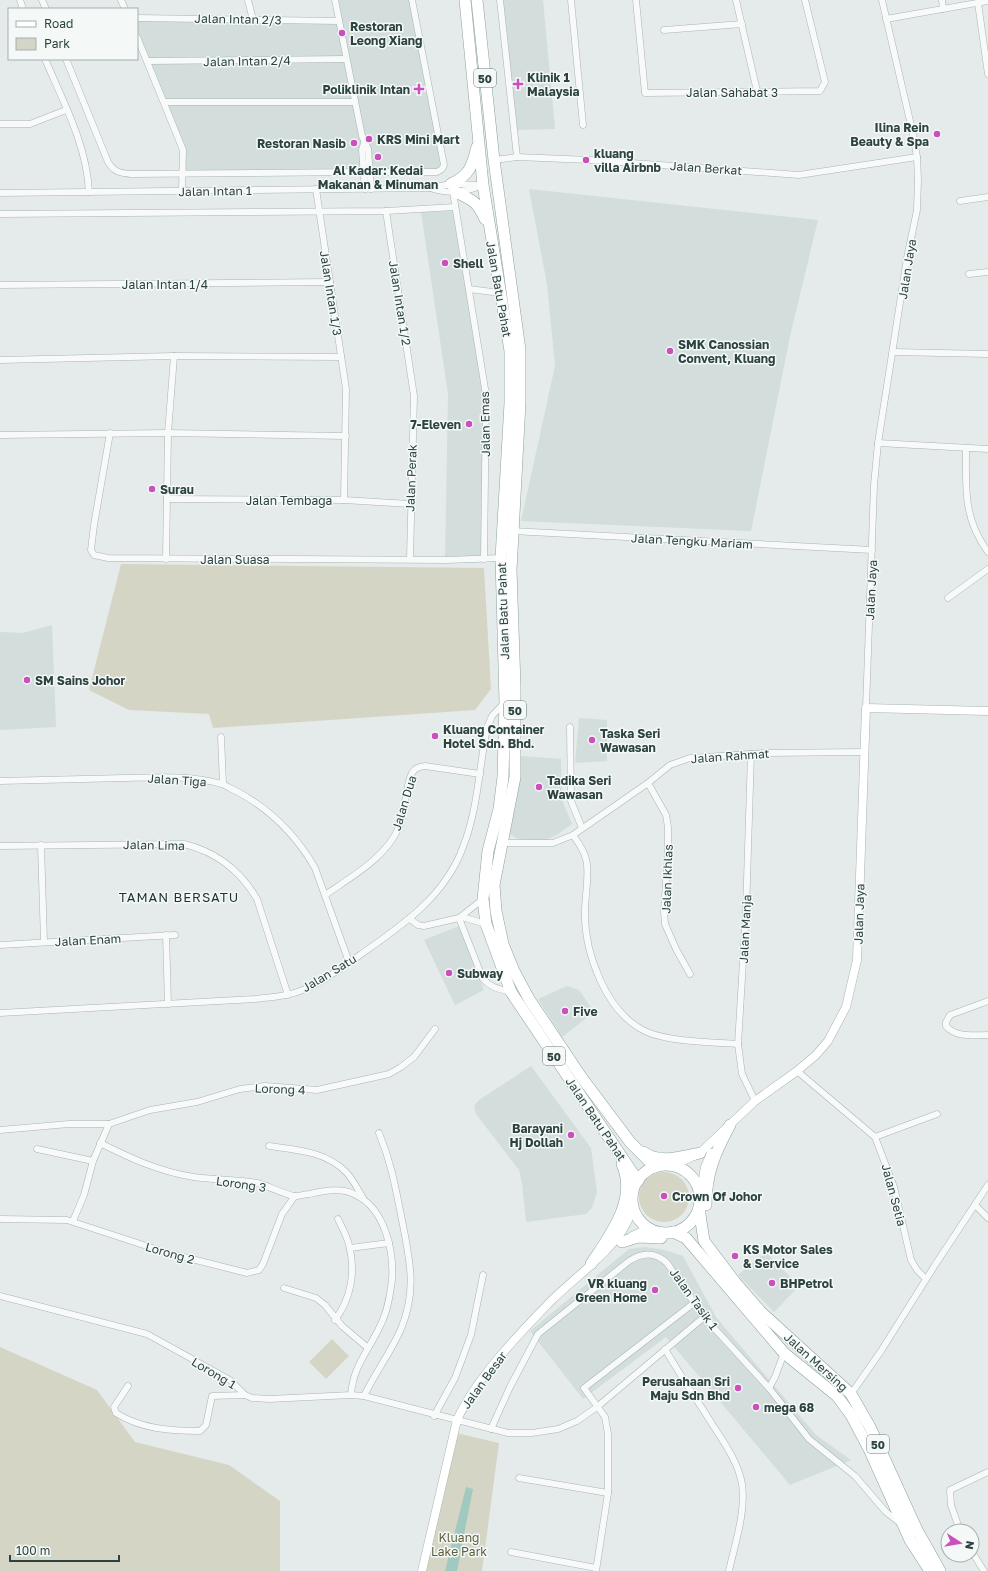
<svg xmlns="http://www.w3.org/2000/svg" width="988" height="1571" viewBox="0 0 988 1571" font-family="'Golos Text',sans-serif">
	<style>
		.built { fill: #d2dddc }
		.green { fill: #d5d5c6 }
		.water { fill: #a1c9c0 }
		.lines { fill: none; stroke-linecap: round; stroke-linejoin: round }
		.street-casing { stroke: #a9b5b4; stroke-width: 7 }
		.secondary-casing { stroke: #a9b5b4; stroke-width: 9 }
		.highway-casing { stroke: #8ca29f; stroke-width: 12 }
		.street { stroke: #f7faf9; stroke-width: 6 }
		.secondary { stroke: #fff; stroke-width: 8 }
		.highway { stroke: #fff; stroke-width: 11 }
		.poi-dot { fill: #ca50bc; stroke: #f4f9f8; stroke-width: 1.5 }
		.labels { text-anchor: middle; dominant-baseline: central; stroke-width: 3; stroke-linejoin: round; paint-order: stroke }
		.shield { fill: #f4f9f8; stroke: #687a78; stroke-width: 1 }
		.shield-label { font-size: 11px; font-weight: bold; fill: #2c4341 }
		.street-label { font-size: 12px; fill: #2c4341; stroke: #f4f9f8 }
		.poi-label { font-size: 12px; font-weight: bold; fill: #2c4341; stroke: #f4f9f8; text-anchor: start }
		.park-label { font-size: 12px; fill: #5c5f3a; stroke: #f4f9f8 }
		.neighbourhood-label { font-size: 13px; letter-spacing: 1px; fill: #1e3433; stroke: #f4f9f8 }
	</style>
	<rect width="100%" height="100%" fill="#e4ebea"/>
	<!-- built -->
	<g class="built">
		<path d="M332 0H414L447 167 441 174 181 176 180 151 137 44V15L335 18Z"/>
		<path d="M503 0H543L555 129 516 130Z"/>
		<path d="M529 189 818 220 790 336 751 531 521 521 555 366 547 284Z"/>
		<path d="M453 211 483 394 482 562 445 563 448 394 421 212Z"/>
		<path d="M52 625 56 727 0 730V632L23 633Z"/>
		<path d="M579 718 607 720V761L575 763Z"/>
		<path d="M520 756 561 759 562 800 572 824 558 834 542 842 518 839 510 834 511 824 516 805Z"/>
		<path d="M459 926 484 990 455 1005 424 940Z"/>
		<path d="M567 986 579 990 594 1012 562 1037 538 999Z"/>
		<path d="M531 1066 591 1148 597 1192 592 1208 586 1214 526 1222 522 1183 519 1170 476 1114 474 1106 479 1100Z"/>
		<path d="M645 1247 665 1250 683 1256 716 1317 816 1435 851 1460 790 1485 666 1337 583 1399 530 1331 629 1249Z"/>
		<path d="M766 1252 799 1286 774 1312 738 1275Z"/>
	</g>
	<!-- green -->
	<g class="green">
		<path d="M121 564 484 568 491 689 475 710 213 728 209 714 129 710 89 690Z"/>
		<circle cx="664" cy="1197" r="25"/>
		<path d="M332 1339 349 1356 326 1379 309 1362Z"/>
		<path d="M0 1347 97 1390 135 1442 229 1465 280 1501V1571H0Z"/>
		<path d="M456 1433 499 1443 482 1571H426Z"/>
	</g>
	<!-- water -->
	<path class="water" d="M466 1487 473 1489 457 1571H445Z"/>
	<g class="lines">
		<!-- street casing -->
		<g class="street-casing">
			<g id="street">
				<path d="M20 0 23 9"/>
				<path d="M42 0 46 9"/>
				<path d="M121 0 125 9"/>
				<path d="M248 0 253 20"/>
				<path d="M335 0 362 136 368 149 371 189"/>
				<path d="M500 0 517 157"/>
				<path d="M571 0 583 125"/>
				<path d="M636 0 645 93 820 91 825 82 805 0"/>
				<path d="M736 0 757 91"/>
				<path d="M942 0 943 9"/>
				<path d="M978 3 988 74"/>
				<path d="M137 18 339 21"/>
				<path d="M886 19 988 1"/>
				<path d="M664 30 742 24"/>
				<path d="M137 37 183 150 182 191"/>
				<path d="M45 59C63 101 87 146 89 192"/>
				<path d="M66 59 108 162C114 172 120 173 131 174L364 172"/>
				<path d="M148 61 346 59"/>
				<path d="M164 102H355"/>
				<path d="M0 124H30L66 110"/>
				<path d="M364 143 362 150 365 189"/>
				<path d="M494 160 517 157 590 160 799 175 917 157"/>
				<path d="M370 172H437L442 169 444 165 412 0"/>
				<path d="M430 188C448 194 465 193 482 185"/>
				<path d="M316 189 346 389 344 500"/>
				<path d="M453 192 486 395 484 559"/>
				<path d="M0 193 430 188 451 184 483 185"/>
				<path d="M960 201 988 197"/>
				<path d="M386 211 414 396 410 559"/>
				<path d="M0 214 386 211 455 207"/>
				<path d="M969 274 988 272"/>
				<path d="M0 285 330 282"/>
				<path d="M469 289 500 293"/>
				<path d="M894 352 988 354"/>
				<path d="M0 360 174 356 341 357"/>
				<path d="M110 433 94 525 91 550 94 555 108 558 446 560 501 558"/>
				<path d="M0 435 168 433 346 436"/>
				<path d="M878 443 988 449"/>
				<path d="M966 448C966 489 963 518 988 552"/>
				<path d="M167 499 344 500 410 504"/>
				<path d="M512 531 872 550"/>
				<path d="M166 559 168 433 174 356"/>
				<path d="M948 598 988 569"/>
				<path d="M866 708 874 485 878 443 907 258 917 210 918 179 917 157 913 134 882 0"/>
				<path d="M570 727 571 801 582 828"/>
				<path d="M221 737 223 784"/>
				<path d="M751 754 746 912 738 1044 742 1074 755 1101"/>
				<path d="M0 781C42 780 83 779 125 778 157 777 191 775 222 784 227 786 233 790 238 792 271 810 296 835 315 868L349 962"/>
				<path d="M648 783 666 815 668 827V855L664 911 665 924 676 949 690 974"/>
				<path d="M573 835C578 842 584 850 586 859 590 875 585 894 585 911 584 952 606 1014 647 1032 671 1042 711 1042 738 1044"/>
				<path d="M502 843H553L573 835 648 783 670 765 690 758 766 753 863 752"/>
				<path d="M41 845 44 942"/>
				<path d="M0 846 184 844C217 852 240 870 257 899L288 995"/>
				<path d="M325 895C351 877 386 858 399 827 406 812 405 786 412 773 415 768 419 767 425 766L480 774"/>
				<path d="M462 917 486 924"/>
				<path d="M459 918 483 979C491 988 500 989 511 992"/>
				<path d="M410 919 418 925 424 926 459 918 483 899"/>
				<path d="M166 935 168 1004"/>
				<path d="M0 945 175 935"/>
				<path d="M988 1001 950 1015 946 1022V1026C956 1038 974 1035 988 1035"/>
				<path d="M0 1013 255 999C270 997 286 997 300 991 322 983 341 968 360 955 401 926 445 897 463 847 478 809 479 768 487 728L492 716 505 702"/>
				<path d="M797 1071 875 1137 894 1187 911 1260 917 1270 926 1279"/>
				<path d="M0 1130 69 1124H109L150 1110 197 1102 240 1089 265 1086 317 1090 389 1074 401 1067 414 1057 435 1029"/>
				<path d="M875 1137 937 1114"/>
				<path d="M100 1143C130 1158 160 1172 194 1177 214 1180 236 1179 257 1183 269 1186 281 1193 294 1196 298 1197 304 1194 309 1194 324 1191 342 1187 356 1195 385 1209 394 1251 392 1280 390 1294 388 1310 381 1324 370 1349 353 1365 351 1395"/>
				<path d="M269 1146C297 1150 325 1151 346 1172 353 1179 358 1190 363 1198"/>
				<path d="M37 1149 93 1161"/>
				<path d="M975 1205 988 1218"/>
				<path d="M0 1219 67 1220 168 1253 247 1273 259 1270 263 1264 282 1214 295 1196"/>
				<path d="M73 1221 84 1195 93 1161 109 1124"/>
				<path d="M350 1248 389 1243"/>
				<path d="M284 1288 316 1298 325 1305 342 1326 368 1348"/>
				<path d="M0 1296 147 1334 230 1380 245 1395 252 1398 269 1399 351 1395 364 1396 508 1433H532L558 1429 577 1421 597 1407 704 1317"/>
				<path d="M335 1320C351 1299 356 1271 349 1245 347 1236 342 1228 338 1219"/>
				<path d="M665 1349C679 1373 694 1396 709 1419 721 1439 738 1460 742 1484 746 1512 735 1543 729 1571"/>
				<path d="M128 1386 114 1407 116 1413C141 1429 171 1431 200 1431L206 1425 212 1396 245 1395"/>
				<path d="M769 1388 775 1377 784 1353"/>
				<path d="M851 1394 881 1351 935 1265 988 1185"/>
				<path d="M364 1396C375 1373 391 1352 401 1329 418 1288 409 1257 401 1215 395 1185 391 1162 379 1133"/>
				<path d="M434 1416 455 1378 471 1335 483 1275"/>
				<path d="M491 1429 510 1387 538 1334 629 1261C643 1252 655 1252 667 1263L704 1317 769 1388 809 1439 855 1476 886 1512 900 1523"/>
				<path d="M519 1478 608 1493"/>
				<path d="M960 1531 951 1505 950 1490 988 1472"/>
				<path d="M511 1552 596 1568"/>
				<path d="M972 1552 984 1571"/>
				<path d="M596 1571 608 1493V1434L605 1417 584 1388 694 1303"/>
			</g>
		</g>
		<!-- secondary casing -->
		<g class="secondary-casing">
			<g id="secondary">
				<path d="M672 1166 700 1153 755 1101 797 1071 816 1055 828 1041 846 1007 857 960 866 708 988 711"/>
				<path d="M700 1197 705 1167 711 1153"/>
				<path d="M632 1236 649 1228"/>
				<path d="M422 1571 457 1420C476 1378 519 1334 551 1301 573 1279 616 1248 627 1222 630 1217 631 1210 633 1205"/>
			</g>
		</g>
		<!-- highway casing -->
		<g class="highway-casing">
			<g id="highway">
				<path d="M465 0 483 185 510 351V403L501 558 505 702 503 777 499 809 488 851 483 899 486 924 511 992 638 1181"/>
				<path d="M477 0 494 160 520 350V403L511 570 515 686V777L494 885 496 911 503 944 514 971 529 999 582 1078 630 1142 655 1167"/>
				<path d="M451 184C470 175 472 166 477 147"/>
				<path d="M456 192C472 200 477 201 485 219"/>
				<path d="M643 1152C659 1164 682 1157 700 1153"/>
				<circle cx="666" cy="1199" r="34"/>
				<path d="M706 1205C706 1173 715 1153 730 1125"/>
				<path d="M699 1208 704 1241 735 1282 761 1312 851 1394 870 1427 917 1530 940 1571"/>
				<path d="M673 1232 686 1238 784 1353 837 1396 851 1415 869 1449 910 1540 930 1571"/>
				<path d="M622 1242 638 1237 661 1238"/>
				<path d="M591 1264C610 1235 638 1200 622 1164"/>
			</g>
		</g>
		<!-- street -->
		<use href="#street" class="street"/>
		<!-- secondary -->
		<use href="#secondary" class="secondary"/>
		<!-- highway -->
		<use href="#highway" class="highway"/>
	</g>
	<!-- markers -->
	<g class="poi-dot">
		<circle cx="342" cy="33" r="4"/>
		<path d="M516 78h4v4h4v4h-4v4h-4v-4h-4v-4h4z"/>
		<path d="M417 83h4v4h4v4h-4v4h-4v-4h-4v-4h4z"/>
		<circle cx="937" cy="134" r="4"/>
		<circle cx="369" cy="139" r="4"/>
		<circle cx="354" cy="143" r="4"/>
		<circle cx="378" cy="157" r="4"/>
		<circle cx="586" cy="160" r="4"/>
		<circle cx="445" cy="263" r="4"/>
		<circle cx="670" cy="351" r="4"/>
		<circle cx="469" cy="424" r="4"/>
		<circle cx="152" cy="489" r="4"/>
		<circle cx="27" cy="680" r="4"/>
		<circle cx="435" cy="736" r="4"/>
		<circle cx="592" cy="740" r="4"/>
		<circle cx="539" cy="787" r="4"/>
		<circle cx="449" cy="973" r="4"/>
		<circle cx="565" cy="1011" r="4"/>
		<circle cx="571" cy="1135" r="4"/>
		<circle cx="664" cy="1196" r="4"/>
		<circle cx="735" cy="1256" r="4"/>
		<circle cx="772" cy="1283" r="4"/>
		<circle cx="655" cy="1290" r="4"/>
		<circle cx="738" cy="1388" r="4"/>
		<circle cx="756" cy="1407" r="4"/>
	</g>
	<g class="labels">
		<!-- shield labels -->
		<g class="shield">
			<rect x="474" y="69" width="22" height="18" rx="3"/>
			<rect x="504" y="701" width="22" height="18" rx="3"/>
			<rect x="543" y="1047" width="22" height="18" rx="3"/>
			<rect x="867" y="1435" width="22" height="18" rx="3"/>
		</g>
		<g class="shield-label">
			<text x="485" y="78">50</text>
			<text x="515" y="710">50</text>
			<text x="554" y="1056">50</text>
			<text x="878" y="1444">50</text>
		</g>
		<!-- street labels -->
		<g class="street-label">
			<text transform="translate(238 19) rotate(1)">Jalan Intan 2/3</text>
			<text transform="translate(247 61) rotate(-1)">Jalan Intan 2/4</text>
			<text x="732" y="92">Jalan Sahabat 3</text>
			<text transform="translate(706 168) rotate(4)">Jalan Berkat</text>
			<text transform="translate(215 191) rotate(-1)">Jalan Intan 1</text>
			<text transform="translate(907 269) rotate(-81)">Jalan Jaya</text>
			<text x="165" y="284">Jalan Intan 1/4</text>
			<text transform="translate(499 289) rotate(80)">Jalan Batu Pahat</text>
			<text transform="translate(331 293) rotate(81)">Jalan Intan 1/3</text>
			<text transform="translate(400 303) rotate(81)">Jalan Intan 1/2</text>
			<text transform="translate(485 424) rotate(-91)">Jalan Emas</text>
			<text transform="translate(411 478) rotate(-88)">Jalan Perak</text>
			<text x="289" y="500">Jalan Tembaga</text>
			<text transform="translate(692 541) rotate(3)">Jalan Tengku Mariam</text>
			<text x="235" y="559">Jalan Suasa</text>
			<text transform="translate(871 590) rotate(-87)">Jalan Jaya</text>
			<text transform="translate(503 611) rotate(-92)">Jalan Batu Pahat</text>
			<text transform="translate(730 756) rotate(-4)">Jalan Rahmat</text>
			<text transform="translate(177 780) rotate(4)">Jalan Tiga</text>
			<text transform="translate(404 803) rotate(-73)">Jalan Dua</text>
			<text transform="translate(154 845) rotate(1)">Jalan Lima</text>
			<text transform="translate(667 879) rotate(-88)">Jalan Ikhlas</text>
			<text transform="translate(859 914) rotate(-88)">Jalan Jaya</text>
			<text transform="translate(745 929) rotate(-87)">Jalan Manja</text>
			<text transform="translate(88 940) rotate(-3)">Jalan Enam</text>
			<text transform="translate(329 973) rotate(-31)">Jalan Satu</text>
			<text transform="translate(280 1089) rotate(2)">Lorong 4</text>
			<text transform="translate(596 1119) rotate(56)">Jalan Batu Pahat</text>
			<text transform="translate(241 1184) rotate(8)">Lorong 3</text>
			<text transform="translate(894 1195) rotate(75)">Jalan Setia</text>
			<text transform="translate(170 1253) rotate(16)">Lorong 2</text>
			<text transform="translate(694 1299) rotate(54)">Jalan Tasik 1</text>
			<text transform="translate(816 1362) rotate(42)">Jalan Mersing</text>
			<text transform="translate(214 1373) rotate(31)">Lorong 1</text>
			<text transform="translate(484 1380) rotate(-54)">Jalan Besar</text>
		</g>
		<!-- poi labels -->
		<g class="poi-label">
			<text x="350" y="26">Restoran<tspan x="350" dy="14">Leong Xiang</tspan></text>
			<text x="527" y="77">Klinik 1<tspan x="527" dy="14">Malaysia</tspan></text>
			<text x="410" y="89" text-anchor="end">Poliklinik Intan</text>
			<text x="929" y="127" text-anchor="end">Ilina Rein<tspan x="929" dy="14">Beauty &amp; Spa</tspan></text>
			<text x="377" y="139">KRS Mini Mart</text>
			<text x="346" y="143" text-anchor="end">Restoran Nasib</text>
			<text x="594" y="153">kluang<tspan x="594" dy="14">villa Airbnb</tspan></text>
			<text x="378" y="170" text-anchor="middle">Al Kadar: Kedai<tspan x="378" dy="14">Makanan &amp; Minuman</tspan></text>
			<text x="453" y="263">Shell</text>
			<text x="678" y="344">SMK Canossian<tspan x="678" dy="14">Convent, Kluang</tspan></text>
			<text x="461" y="424" text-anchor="end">7-Eleven</text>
			<text x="160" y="489">Surau</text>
			<text x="35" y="680">SM Sains Johor</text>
			<text x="443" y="729">Kluang Container<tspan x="443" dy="14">Hotel Sdn. Bhd.</tspan></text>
			<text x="600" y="733">Taska Seri<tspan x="600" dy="14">Wawasan</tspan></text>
			<text x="547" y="780">Tadika Seri<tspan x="547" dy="14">Wawasan</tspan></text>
			<text x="457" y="973">Subway</text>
			<text x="573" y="1011">Five</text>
			<text x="563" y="1128" text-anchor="end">Barayani<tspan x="563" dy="14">Hj Dollah</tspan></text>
			<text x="672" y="1196">Crown Of Johor</text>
			<text x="743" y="1249">KS Motor Sales<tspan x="743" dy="14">&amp; Service</tspan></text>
			<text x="647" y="1283" text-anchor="end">VR kluang<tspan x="647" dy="14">Green Home</tspan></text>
			<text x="780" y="1283">BHPetrol</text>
			<text x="730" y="1381" text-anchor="end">Perusahaan Sri<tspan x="730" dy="14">Maju Sdn Bhd</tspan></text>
			<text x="764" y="1407">mega 68</text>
		</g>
		<!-- park labels -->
		<g class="park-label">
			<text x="459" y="1537">Kluang<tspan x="459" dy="14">Lake Park</tspan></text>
		</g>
		<!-- neighbourhood labels -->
		<g class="neighbourhood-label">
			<text x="179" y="897">TAMAN BERSATU</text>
		</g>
	</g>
	<!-- legend -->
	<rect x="8" y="8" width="130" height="52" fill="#f4f9f8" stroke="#a4b0af"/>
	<rect x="16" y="21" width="20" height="6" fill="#ffffff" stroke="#a4b0af"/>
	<text x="44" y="28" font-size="12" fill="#2c4341">Road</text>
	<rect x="16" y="38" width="20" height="12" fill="#d5d5c6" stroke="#a4b0af"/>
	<text x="44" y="48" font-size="12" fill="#2c4341">Park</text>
	<!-- north arrow -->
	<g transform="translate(960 1543) rotate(102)"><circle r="19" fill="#f4f9f8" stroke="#a4b0af"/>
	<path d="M0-3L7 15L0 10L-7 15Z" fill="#ca50bc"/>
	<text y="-6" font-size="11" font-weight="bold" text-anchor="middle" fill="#2c4341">N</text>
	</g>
	<!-- scale -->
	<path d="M10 1555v6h109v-6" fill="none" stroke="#2c4341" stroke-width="2"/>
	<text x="16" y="1555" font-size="12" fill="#2c4341" stroke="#f4f9f8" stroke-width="3" paint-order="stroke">100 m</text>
</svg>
